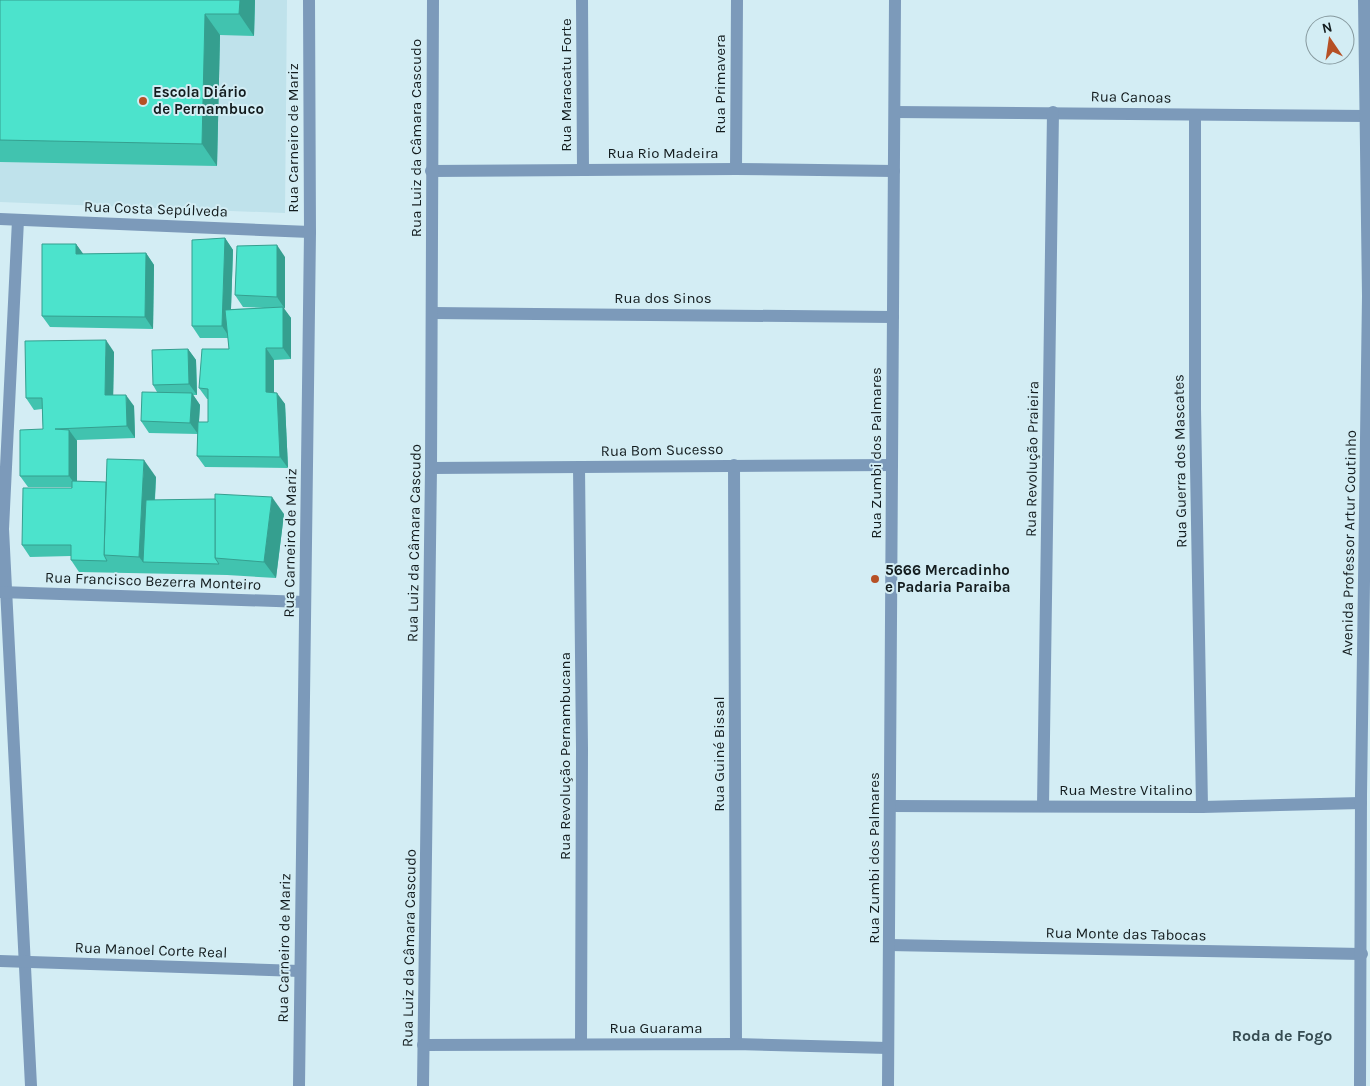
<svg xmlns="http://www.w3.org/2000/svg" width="1370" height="1086" viewBox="0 0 1370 1086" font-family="Karla,sans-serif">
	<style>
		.built { fill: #bfe2eb }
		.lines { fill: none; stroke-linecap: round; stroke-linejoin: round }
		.street { stroke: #7c9aba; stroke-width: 12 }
		.wall { fill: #41c3af }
		.shaded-wall { fill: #359f8f }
		.building { fill: #4ce3cc; stroke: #359f8f }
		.poi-dot { fill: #b65025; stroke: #d3edf4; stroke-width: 2 }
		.labels { text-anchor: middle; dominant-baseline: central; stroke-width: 4; stroke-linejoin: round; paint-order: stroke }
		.street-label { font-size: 15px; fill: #131c1e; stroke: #d3edf4 }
		.poi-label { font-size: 15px; font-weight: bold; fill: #131c1e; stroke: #d3edf4; text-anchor: start }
		.neighbourhood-label { font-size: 16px; font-weight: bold; fill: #364c52; stroke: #d3edf4 }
	</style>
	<rect width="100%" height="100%" fill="#d3edf4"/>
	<!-- built -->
	<path class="built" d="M0 0H287L285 213 0 202Z"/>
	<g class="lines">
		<!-- street -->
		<g class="street">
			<path d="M582 0 583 170"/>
			<path d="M895 112 1367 116"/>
			<path d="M1195 115V409L1202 807"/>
			<path d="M736 169 737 0"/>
			<path d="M431 171 736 169 894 171"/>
			<path d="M0 219 310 232"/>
			<path d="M18 220 3 529 31 1086"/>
			<path d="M432 313 893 317"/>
			<path d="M734 465 736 1044"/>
			<path d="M579 467 582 749 581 1044"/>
			<path d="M431 468 892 465"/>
			<path d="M0 592 305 602"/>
			<path d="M890 806 1202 807 1361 803"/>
			<path d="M1043 806 1053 112"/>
			<path d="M889 945 1362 954"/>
			<path d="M0 961 300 971"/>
			<path d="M423 1045 736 1044 888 1048"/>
			<path d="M299 1086 310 232 309 0"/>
			<path d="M423 1086 431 468 433 0"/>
			<path d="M888 1086 895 0"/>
			<path d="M1360 1086 1361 795 1368 296 1364 0"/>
		</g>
	</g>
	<!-- wall -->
	<g class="wall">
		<path d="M0 0H255L254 36 220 35 217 166 0 162Z"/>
		<path d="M225 238 233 250 231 309 265 308 243 307 235 295 285 257 284 309 291 318V359L274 360V392L285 404 288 468 205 467 197 456 198 434 149 433 141 421 157 392 153 385 188 349 196 360 197 395H193L200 405 199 422H208V399H207L199 388 229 349 228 338H200L192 326Z"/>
		<path d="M76 244 83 254 146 253 154 265 153 329 50 327 42 316Z"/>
		<path d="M114 352 113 395 134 406 135 438 77 440V481L106 482 156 477 155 500 284 514 276 578 227 575 79 572 71 560V556L30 557 22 545 72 487H28L20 476 43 429 42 409 34 410 26 398Z"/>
	</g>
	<!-- shaded-wall -->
	<g class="shaded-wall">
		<path d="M240 0H255L254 36 239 14Z"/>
		<path d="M205 14 220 35 217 166 202 144Z"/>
		<path d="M225 238 233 250 230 338 222 326Z"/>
		<path d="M76 244 84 255 76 254Z"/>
		<path d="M277 245 285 257V309L277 297Z"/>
		<path d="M146 253 154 265 153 329 145 317Z"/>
		<path d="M283 307 291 318V359L283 348Z"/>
		<path d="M106 340 114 352 113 407 105 395Z"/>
		<path d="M266 348 274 360V403L266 392Z"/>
		<path d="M188 349 196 360 197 395 189 384Z"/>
		<path d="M192 393 200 405 198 434 190 423Z"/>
		<path d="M277 393 285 404 288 468 280 457Z"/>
		<path d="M126 395 134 406 135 438 127 426Z"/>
		<path d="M69 430 77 441V487L69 476Z"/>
		<path d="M144 460 156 477 151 562H143L139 557Z"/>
		<path d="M272 497 284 514 276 578 264 562Z"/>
	</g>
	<!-- building -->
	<g class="building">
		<path d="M0 0H240L239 14H205L202 144 0 140Z"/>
		<path d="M225 238 222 326H192V240Z"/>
		<path d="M42 244H76V254L146 253 145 317 42 316Z"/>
		<path d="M277 245V297L235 295 237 246Z"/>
		<path d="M283 307V348H266V392L277 393 280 457 197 456 198 422H208V389L199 388 202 349H229L225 310Z"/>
		<path d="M106 340 105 395H126L127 426 55 429 69 430V476H20V430L43 429 42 398H26L25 341Z"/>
		<path d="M188 349 189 384 153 385 152 350Z"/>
		<path d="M142 392 192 393 190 423 141 421Z"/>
		<path d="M107 459 144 460 139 557 104 555Z"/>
		<path d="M72 481 106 482 104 555 107 561 71 560V545H22L23 488H72Z"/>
		<path d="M215 494 272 497 264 562 215 558Z"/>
		<path d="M215 499V558L219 564 143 562 146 500Z"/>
	</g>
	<!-- markers -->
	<g class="poi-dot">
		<circle cx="143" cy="101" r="5"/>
		<circle cx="875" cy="579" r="5"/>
	</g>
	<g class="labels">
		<!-- street labels -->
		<g class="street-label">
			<text transform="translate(720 84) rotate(-90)">Rua Primavera</text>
			<text transform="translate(566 85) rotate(-90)">Rua Maracatu Forte</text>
			<text transform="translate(1131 97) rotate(1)">Rua Canoas</text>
			<text transform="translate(293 138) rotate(-90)">Rua Carneiro de Mariz</text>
			<text transform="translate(416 138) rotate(-90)">Rua Luiz da Câmara Cascudo</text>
			<text x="663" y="153">Rua Rio Madeira</text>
			<text transform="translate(156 209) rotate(2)">Rua Costa Sepúlveda</text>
			<text x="663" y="298">Rua dos Sinos</text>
			<text transform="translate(662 450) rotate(-1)">Rua Bom Sucesso</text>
			<text transform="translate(876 453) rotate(-90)">Rua Zumbi dos Palmares</text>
			<text transform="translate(1032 459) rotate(-89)">Rua Revolução Praieira</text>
			<text transform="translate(1180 461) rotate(-91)">Rua Guerra dos Mascates</text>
			<text transform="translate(290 543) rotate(-89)">Rua Carneiro de Mariz</text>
			<text transform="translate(414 543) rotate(-89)">Rua Luiz da Câmara Cascudo</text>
			<text transform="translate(1349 543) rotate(-89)">Avenida Professor Artur Coutinho</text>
			<text transform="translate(153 581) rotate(2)">Rua Francisco Bezerra Monteiro</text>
			<text transform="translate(719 754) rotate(-90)">Rua Guiné Bissal</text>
			<text transform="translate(565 756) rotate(-90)">Rua Revolução Pernambucana</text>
			<text x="1126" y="790">Rua Mestre Vitalino</text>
			<text transform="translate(874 858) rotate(-90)">Rua Zumbi dos Palmares</text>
			<text transform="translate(1126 934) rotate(1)">Rua Monte das Tabocas</text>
			<text transform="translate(284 948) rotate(-89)">Rua Carneiro de Mariz</text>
			<text transform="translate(409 948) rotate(-89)">Rua Luiz da Câmara Cascudo</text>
			<text transform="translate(151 950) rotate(2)">Rua Manoel Corte Real</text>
			<text x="656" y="1028">Rua Guarama</text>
		</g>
		<!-- poi labels -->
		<g class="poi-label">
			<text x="153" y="92">Escola Diário<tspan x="153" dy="17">de Pernambuco</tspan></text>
			<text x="885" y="570">5666 Mercadinho<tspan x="885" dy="17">e Padaria Paraiba</tspan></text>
		</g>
		<!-- neighbourhood labels -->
		<g class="neighbourhood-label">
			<text x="1282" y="1035">Roda de Fogo</text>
		</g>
	</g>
	<!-- north arrow -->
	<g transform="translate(1330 40) rotate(347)"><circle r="24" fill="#d3edf4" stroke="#86999e"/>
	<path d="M0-4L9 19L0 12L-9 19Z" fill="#b65025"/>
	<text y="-8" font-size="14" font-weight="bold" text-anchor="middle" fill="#131c1e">N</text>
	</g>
</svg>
